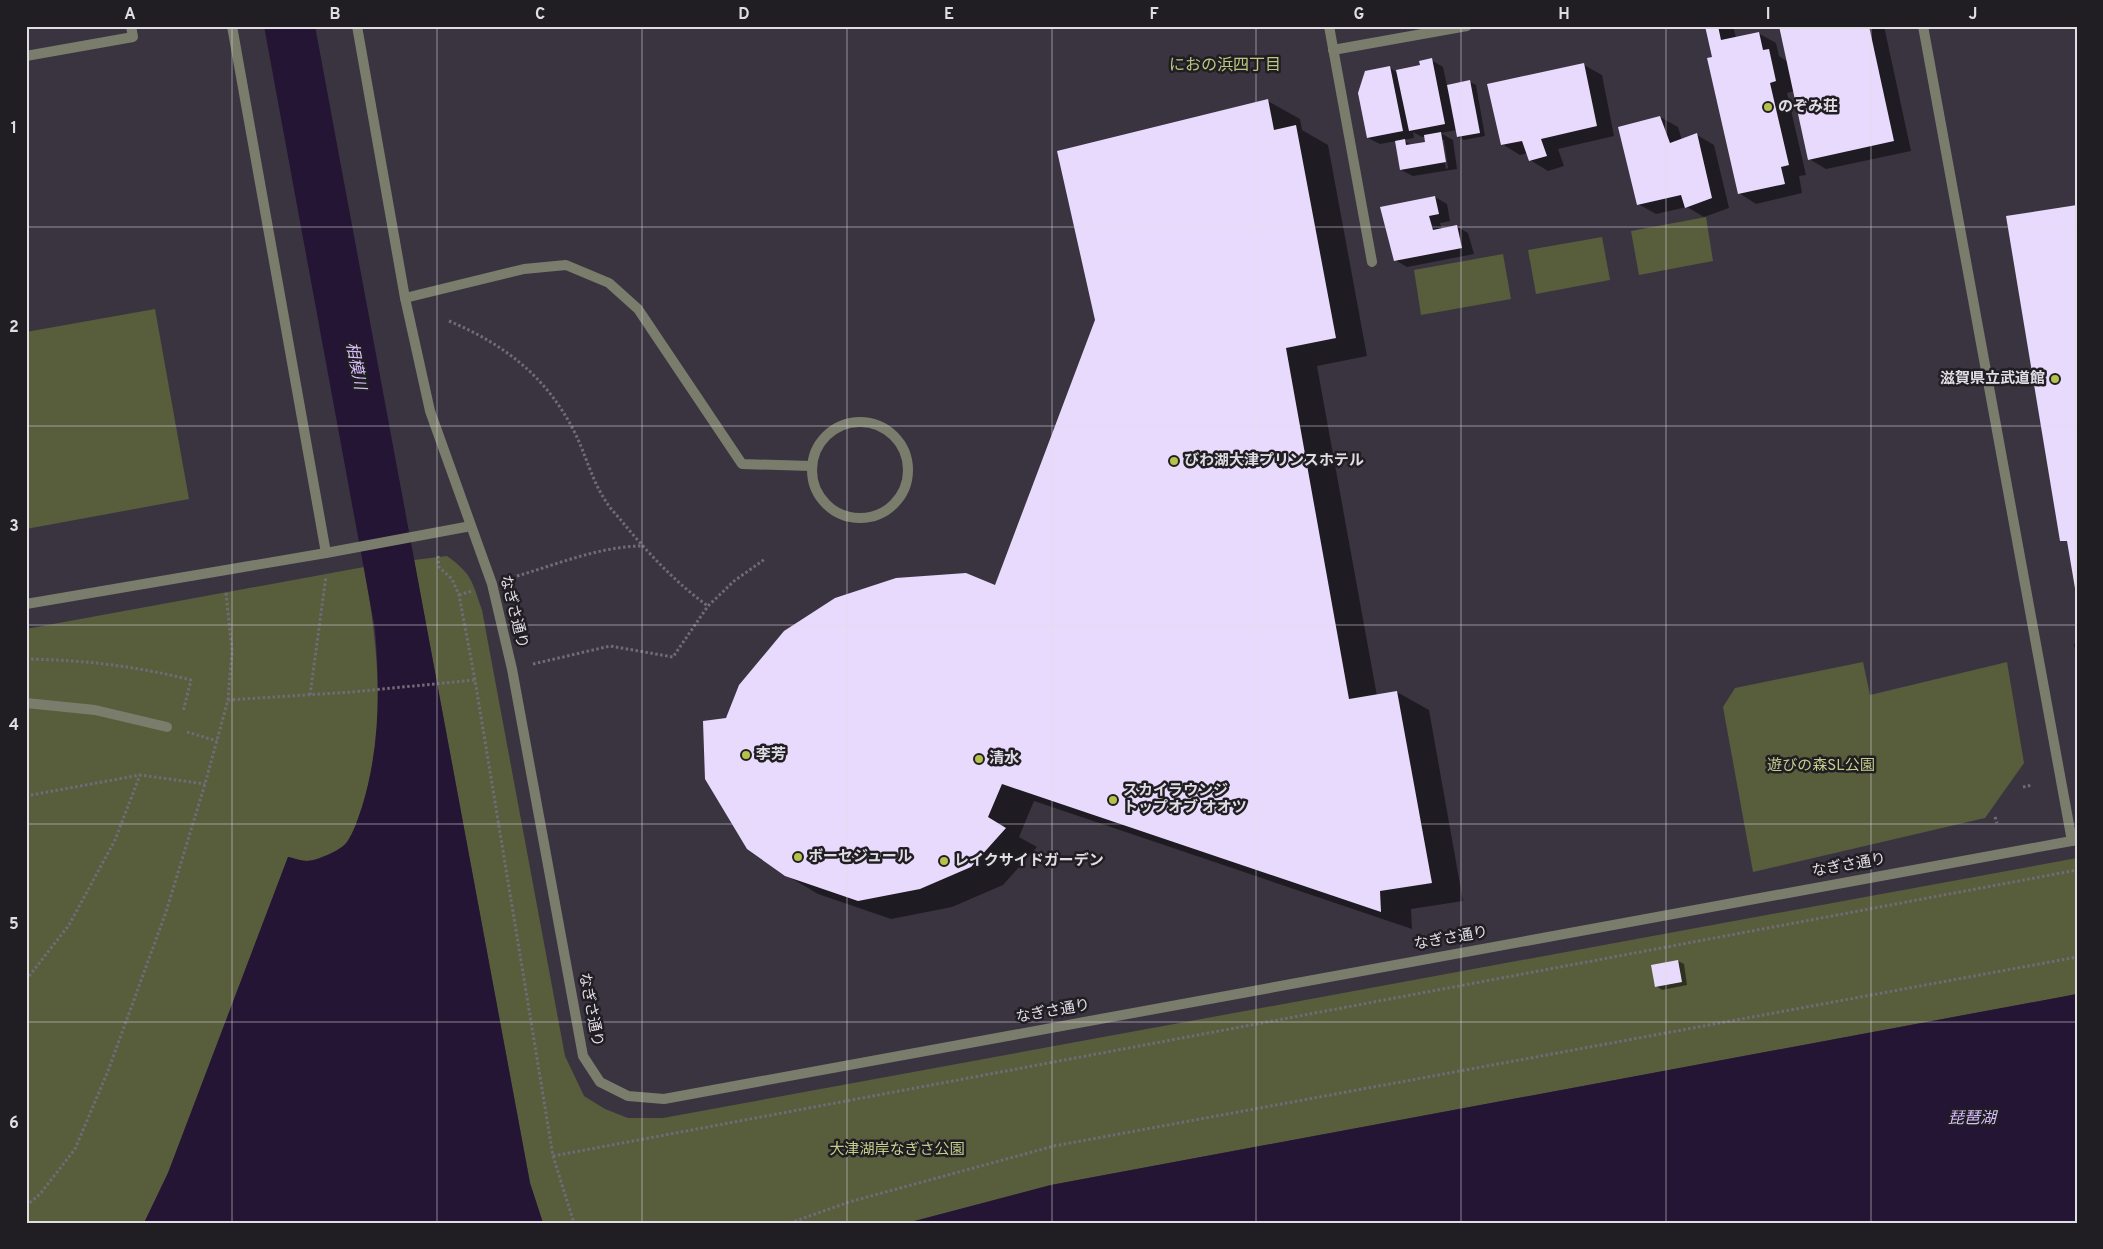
<svg xmlns="http://www.w3.org/2000/svg" width="2103" height="1249" viewBox="0 0 2103 1249" font-family="Overpass,'Noto Sans JP',sans-serif">
	<style>
		.green { fill: #585d3c }
		.water { fill: #241534 }
		.shadow { fill: #0007; fill-rule: evenodd }
		.building { fill: #e8dafc }
		.lines { fill: none; stroke-linecap: round; stroke-linejoin: round }
		.path { stroke: #716b77; stroke-width: 3; stroke-dasharray: 2.5 2.5; stroke-linecap: butt }
		.service { stroke: #7a7d6b; stroke-width: 10 }
		.minor { stroke: #7a7d6b; stroke-width: 10 }
		.tertiary { stroke: #7a7d6b; stroke-width: 10 }
		.grid { fill: none; stroke: #e1dde5; stroke-width: 1; stroke-opacity: 0.55 }
		.poi-dot { fill: #b5c24a; stroke: #201d23; stroke-width: 2 }
		.labels { text-anchor: middle; dominant-baseline: central; stroke-width: 5; stroke-linejoin: round; paint-order: stroke }
		.poi-label { font-size: 15px; font-weight: bold; fill: #e1dde5; stroke: #201d23; text-anchor: start }
		.street-label { font-size: 15px; fill: #e1dde5; stroke: #201d23 }
		.park-label { font-size: 15px; fill: #c5cf8b; stroke: #201d23 }
		.neighbourhood-label { font-size: 16px; fill: #bfc97d; stroke: #201d23 }
		.water-label { font-size: 16px; font-style: italic; fill: #d8bdfb; stroke: #201d23 }
		.neatline { fill: none; stroke: #e1dde5; stroke-width: 2 }
		.grid-label { font-size: 16px; text-anchor: middle; font-weight: bold; fill: #e1dde5 }
	</style>
	<rect width="100%" height="100%" fill="#3a3441"/>
	<!-- green -->
	<g class="green">
		<path d="M1706 217 1713 261 1639 275 1631 231Z"/>
		<path d="M1602 237 1610 280 1536 294 1528 250Z"/>
		<path d="M1503 254 1511 299 1421 315 1414 270Z"/>
		<path d="M155 309 189 499 26 529V332Z"/>
		<path d="M447 556C472 574 472 581 482 610L565 1056 584 1096 605 1109 628 1118H663L2077 858V994L1051 1185 907 1223H543L530 1183 414 560Z"/>
		<path d="M364 567C378 646 387 726 363 804 359 816 355 832 347 842 342 850 316 861 306 861 301 861 294 858 288 857L168 1173 144 1223H26V629Z"/>
		<path d="M1863 662 1870 695 2007 662 2024 763 1985 818 1753 872 1723 707 1735 688Z"/>
	</g>
	<!-- water -->
	<g class="water">
		<path d="M264 26H315L530 1183 543 1223H144L168 1173 288 857C294 858 301 861 307 861 317 861 342 850 347 842 354 832 358 818 362 807 380 748 380 690 375 629Z"/>
		<path d="M2077 994V1223H907L1051 1185Z"/>
	</g>
	<!-- shadow -->
	<g class="shadow">
		<path d="M1707 26H1733L1736 38 1758 33 1776 43 1779 56 1788 62 1781 26H1884L1911 151 1826 169 1809 159 1794 91 1787 93 1806 175 1799 176 1802 193 1756 204 1739 193Z"/>
		<path d="M1431 60 1443 67 1447 86 1470 82 1476 85 1485 136 1464 140 1458 137 1457 130 1441 133 1453 140 1457 169 1413 176 1401 170 1397 141 1380 144 1368 138 1390 68 1398 73 1422 66ZM1413 132 1422 137 1426 136 1427 143 1413 146 1403 140 1414 138ZM1441 140H1444L1448 168 1446 169Z"/>
		<path d="M1584 65 1602 75 1614 136 1558 149 1564 166 1548 171 1530 160 1528 153 1520 155 1502 144Z"/>
		<path d="M1268 101 1300 119 1302 130 1328 145 1367 356 1317 366 1377 696 1397 692 1429 710 1463 901 1411 909 1412 929 1034 801 1019 837 1037 847 1003 885 952 907 891 919 818 894 786 875 727 719 996 586Z"/>
		<path d="M1660 117 1678 127 1682 140 1697 135 1714 145 1729 208 1704 217 1687 207 1656 214 1638 204Z"/>
		<path d="M1435 197 1447 204 1450 221 1440 223 1442 230 1456 226 1468 233 1474 254 1407 267 1395 260Z"/>
		<path d="M2077 642V663L2074 644Z"/>
		<path d="M1678 961 1684 964 1687 985 1662 990 1656 986Z"/>
	</g>
	<!-- building -->
	<g class="building">
		<path d="M1705 26H1718L1721 40 1759 32 1763 50 1769 49 1776 81 1770 83 1789 165 1781 167 1785 184 1738 194 1707 58 1712 57Z"/>
		<path d="M1779 26H1869L1894 141 1808 160Z"/>
		<path d="M1432 58 1445 124 1409 131 1396 70 1420 65 1419 61Z"/>
		<path d="M1584 63 1597 126 1541 139 1547 156 1529 161 1522 141 1501 145 1487 84Z"/>
		<path d="M1390 66 1403 131 1367 138 1358 93 1365 71Z"/>
		<path d="M1470 80 1480 133 1457 137 1447 85Z"/>
		<path d="M1268 99 1274 130 1296 125 1336 338 1286 348 1349 699 1397 691 1432 883 1380 891 1381 912 1002 784 988 817 1006 828 971 867 920 889 858 901 785 876 747 849 705 779 703 721 726 718 739 685 784 631 835 598 896 578 966 573 995 585 1095 320 1057 151Z"/>
		<path d="M1660 116 1670 143 1697 133 1712 198 1685 208 1681 195 1637 205 1618 127Z"/>
		<path d="M1441 132 1446 162 1400 170 1395 141 1405 139 1406 145 1425 142 1424 135Z"/>
		<path d="M1435 196 1439 214 1429 216 1433 230 1457 225 1462 248 1394 261 1380 207Z"/>
		<path d="M2077 205V594H2076L2067 541H2060L2006 216Z"/>
		<path d="M1678 960 1682 982 1655 987 1651 965Z"/>
	</g>
	<g class="lines">
		<!-- path -->
		<g class="path">
			<path d="M449 321C506 345 548 378 576 435 586 456 592 480 605 500 610 509 618 516 624 524 649 554 676 583 708 606"/>
			<path d="M438 556 439 567 452 579 459 595 475 680 553 1156 574 1223"/>
			<path d="M517 576C558 564 598 547 641 546"/>
			<path d="M226 593 232 651 228 700"/>
			<path d="M459 595 472 591"/>
			<path d="M26 659C84 660 136 666 191 680L183 712"/>
			<path d="M533 664 610 646 673 657 708 606 734 581 765 559"/>
			<path d="M310 695 326 576"/>
			<path d="M187 732 217 741"/>
			<path d="M2023 787 2032 785"/>
			<path d="M26 796 140 775 205 784"/>
			<path d="M1995 817 1997 823"/>
			<path d="M26 980 69 925 115 840 140 775"/>
			<path d="M553 1156 2077 870"/>
			<path d="M26 1206 40 1194 75 1149 108 1071 166 912 205 784 228 700 352 692 475 680"/>
			<path d="M790 1223 849 1202 1054 1146 2077 957"/>
		</g>
		<!-- service -->
		<g class="service">
			<path d="M26 56 133 37 131 26"/>
			<path d="M405 298 524 269 566 265 609 283 638 309 742 464 811 466"/>
			<circle cx="860" cy="470" r="48"/>
			<path d="M26 703 95 710 167 727"/>
		</g>
		<!-- minor -->
		<g class="minor">
			<path d="M232 26 326 553 471 526"/>
			<path d="M1329 26 1372 262"/>
		</g>
		<!-- tertiary -->
		<g class="tertiary">
			<path d="M357 26 405 298 430 411 492 584 512 669 583 1056 600 1082 628 1096 664 1099 2077 840"/>
			<path d="M1923 26 2072 841"/>
			<path d="M1333 50 1467 26"/>
			<path d="M26 604 326 553"/>
		</g>
	</g>
	<!-- grid -->
	<path class="grid" d="M232 26V1223M437 26V1223M642 26V1223M847 26V1223M1052 26V1223M1256 26V1223M1461 26V1223M1666 26V1223M1871 26V1223M26 227H2077M26 426H2077M26 625H2077M26 824H2077M26 1022H2077"/>
	<!-- markers -->
	<g class="poi-dot">
		<circle cx="1768" cy="107" r="5"/>
		<circle cx="2055" cy="379" r="5"/>
		<circle cx="1174" cy="461" r="5"/>
		<circle cx="746" cy="755" r="5"/>
		<circle cx="979" cy="759" r="5"/>
		<circle cx="1113" cy="800" r="5"/>
		<circle cx="798" cy="857" r="5"/>
		<circle cx="944" cy="861" r="5"/>
	</g>
	<g class="labels">
		<!-- poi labels -->
		<g class="poi-label">
			<text x="1778" y="107">のぞみ荘</text>
			<text x="2045" y="379" text-anchor="end">滋賀県立武道館</text>
			<text x="1184" y="461">びわ湖大津プリンスホテル</text>
			<text x="756" y="755">李芳</text>
			<text x="989" y="759">清水</text>
			<text x="1123" y="791">スカイラウンジ<tspan x="1123" dy="17">トップオブ オオツ</tspan></text>
			<text x="808" y="857">ボーセジュール</text>
			<text x="954" y="861">レイクサイドガーデン</text>
		</g>
		<!-- street labels -->
		<g class="street-label">
			<text transform="translate(513 612) rotate(76)">なぎさ通り</text>
			<text transform="translate(1849 866) rotate(-10)">なぎさ通り</text>
			<text transform="translate(1451 939) rotate(-10)">なぎさ通り</text>
			<text transform="translate(590 1010) rotate(79)">なぎさ通り</text>
			<text transform="translate(1053 1012) rotate(-10)">なぎさ通り</text>
		</g>
		<!-- park labels -->
		<g class="park-label">
			<text x="1821" y="766">遊びの森SL公園</text>
			<text x="897" y="1150">大津湖岸なぎさ公園</text>
		</g>
		<!-- neighbourhood labels -->
		<g class="neighbourhood-label">
			<text x="1225" y="66">におの浜四丁目</text>
		</g>
		<!-- water labels -->
		<g class="water-label">
			<text transform="translate(355 366) rotate(79)">相模川</text>
			<text x="1972" y="1119">琵琶湖</text>
		</g>
	</g>
	<!-- border -->
	<rect width="2103" height="1249" fill="none" stroke="#201d23" stroke-width="55"/>
	<rect x="28" y="28" width="2048" height="1194" class="neatline"/>
	<g class="grid-label">
		<text x="130" y="19">A</text>
		<text x="335" y="19">B</text>
		<text x="540" y="19">C</text>
		<text x="744" y="19">D</text>
		<text x="949" y="19">E</text>
		<text x="1154" y="19">F</text>
		<text x="1359" y="19">G</text>
		<text x="1564" y="19">H</text>
		<text x="1768" y="19">I</text>
		<text x="1973" y="19">J</text>
		<text x="14" y="133">1</text>
		<text x="14" y="332">2</text>
		<text x="14" y="531">3</text>
		<text x="14" y="730">4</text>
		<text x="14" y="929">5</text>
		<text x="14" y="1128">6</text>
	</g>
</svg>
